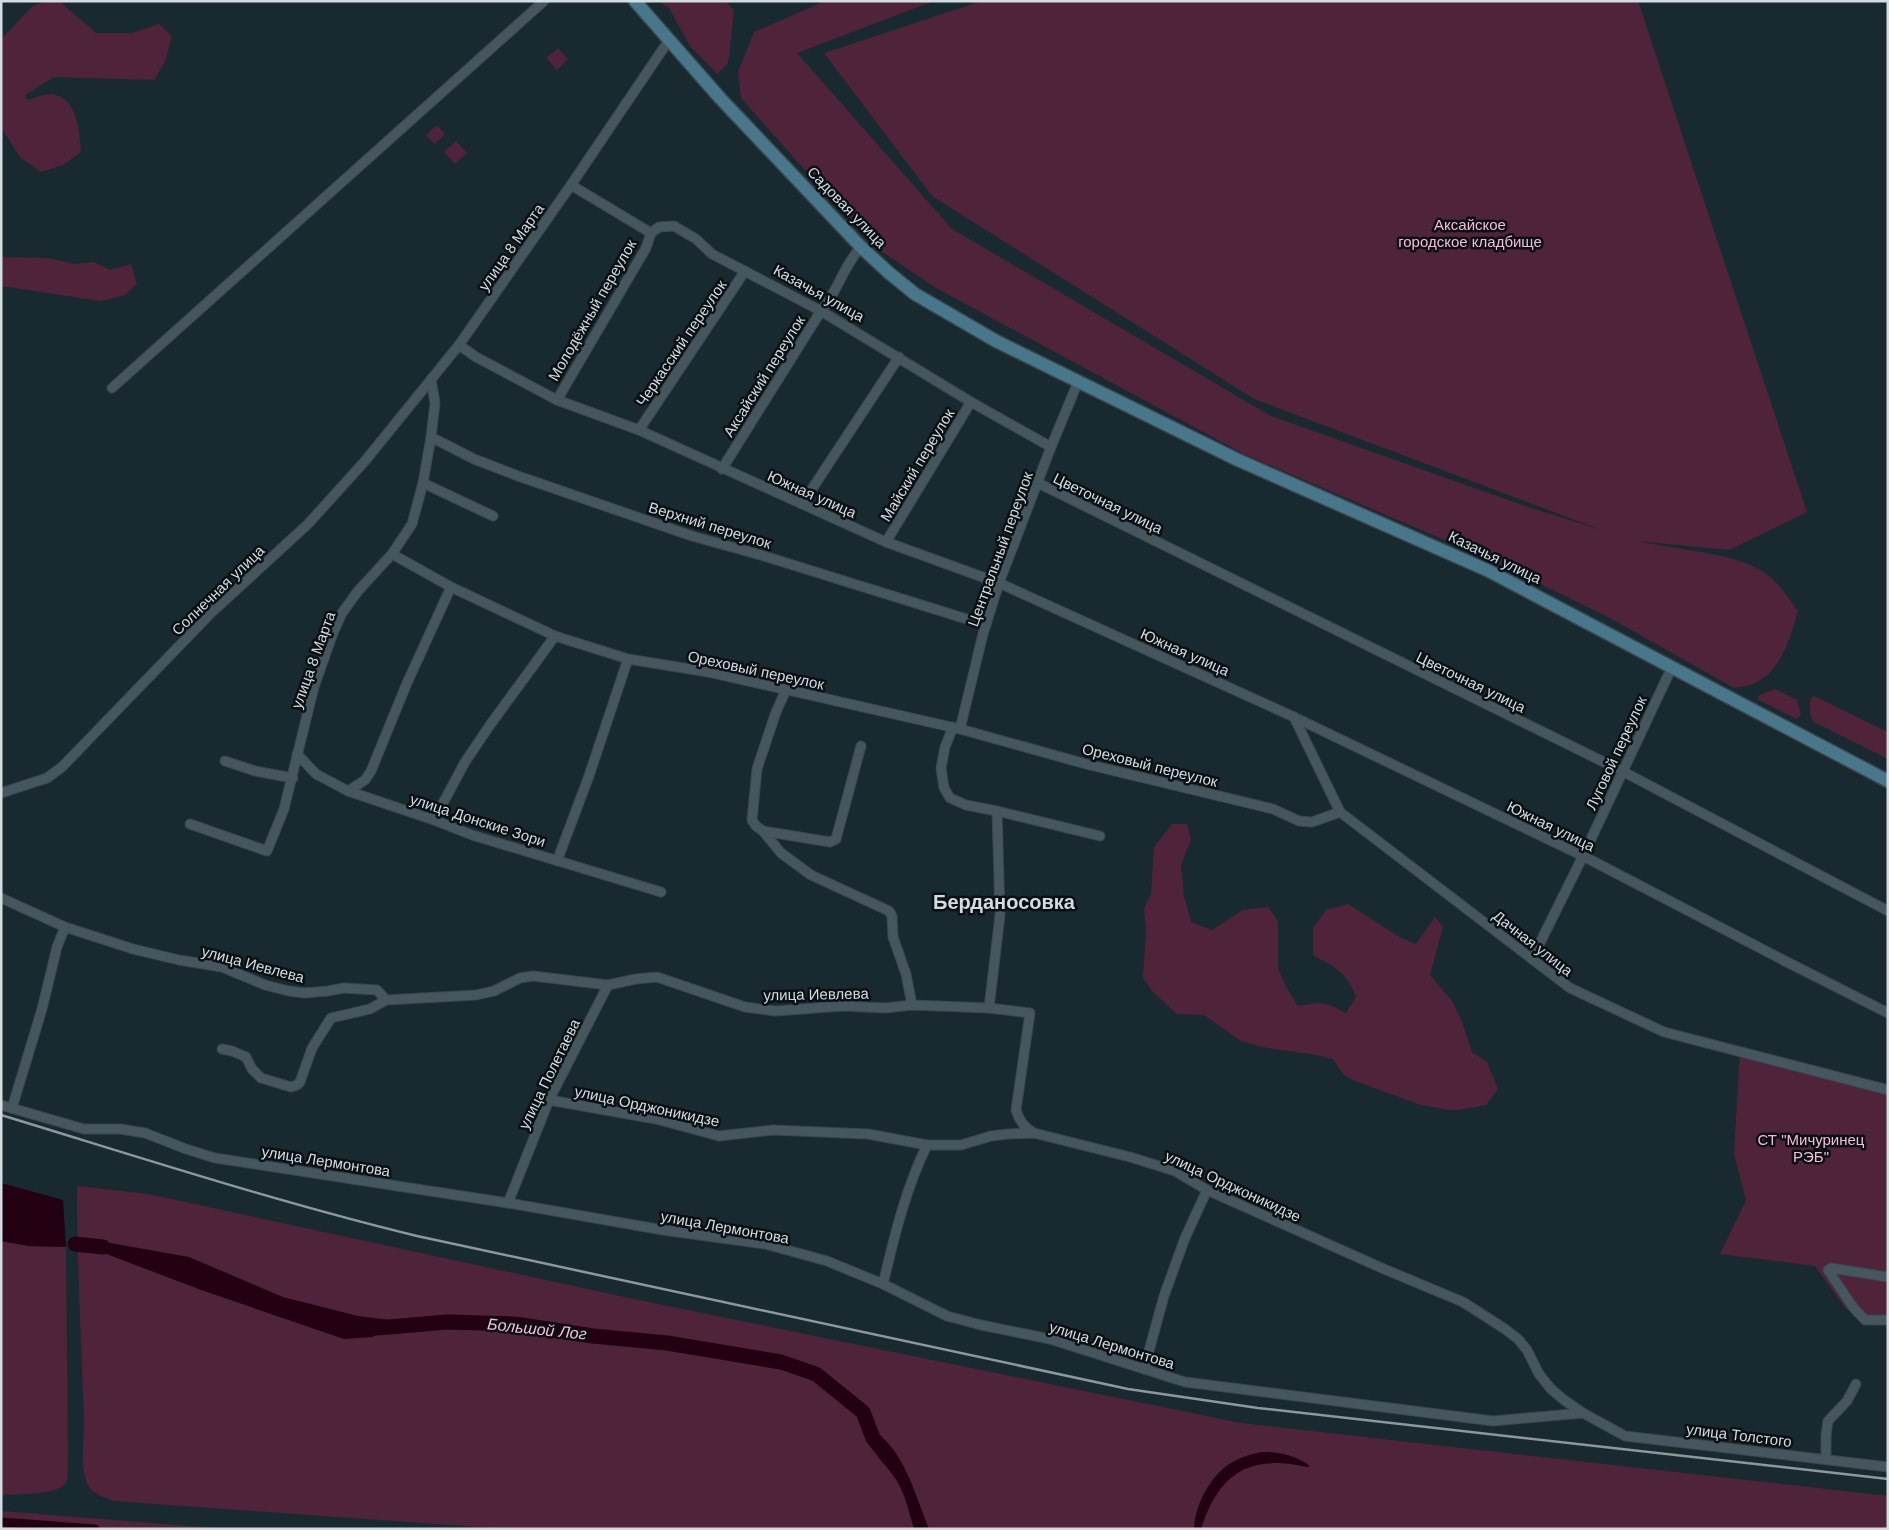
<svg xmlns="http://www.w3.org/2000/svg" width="1889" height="1530" viewBox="0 0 1889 1530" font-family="Helvetica,sans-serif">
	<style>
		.green { fill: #4f2339 }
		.water { fill: #220012 }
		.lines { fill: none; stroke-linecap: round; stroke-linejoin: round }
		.stream { stroke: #220012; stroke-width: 2.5 }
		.canal { stroke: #220012; stroke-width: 9 }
		.river { stroke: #220012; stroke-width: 15 }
		.minor-casing { stroke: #3a464c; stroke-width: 11 }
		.secondary-casing { stroke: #3a464c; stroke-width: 15 }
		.minor { stroke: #45565e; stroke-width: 9 }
		.secondary { stroke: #48778c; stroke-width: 12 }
		.rail { stroke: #8c989d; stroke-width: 2.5 }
		.labels { text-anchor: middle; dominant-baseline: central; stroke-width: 5; stroke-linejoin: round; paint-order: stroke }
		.street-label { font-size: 15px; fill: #d3dce1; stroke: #0a1014 }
		.park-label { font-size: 15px; fill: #f6bcd5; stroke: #0a1014 }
		.water-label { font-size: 16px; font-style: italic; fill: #f9bfd8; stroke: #0a1014 }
		.district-label { font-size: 20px; font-weight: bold; fill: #d3dce1; stroke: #0a1014 }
	</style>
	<rect width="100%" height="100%" fill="#192930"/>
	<!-- green -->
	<g class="green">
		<path d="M49 1H59L96 33H132L159 24 172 36 165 62 154 80 54 77 25 95 28 100C34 98 44 94 51 94 78 97 79 131 81 152L63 165 41 172 20 157 1 127V39L34 5Z"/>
		<path d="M657 1H726L734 10 729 57 727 65 717 74 690 46 669 8Z"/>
		<path d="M825 1H934L797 53 952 229 1271 416 1525 506 1604 531 1254 399 932 196 824 53 982 1H1638L1807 512 1729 550 1638 541C1674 550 1735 552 1765 573 1779 583 1788 597 1798 611 1790 638 1782 671 1753 684 1748 686 1740 687 1734 688L1608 617 1491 560 1244 454 936 288 881 251 828 196 741 98 738 72 754 32Z"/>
		<path d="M558 48 568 59 557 70 546 58Z"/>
		<path d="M437 125 445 134 435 144 426 135Z"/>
		<path d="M456 141 467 153 455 164 444 152Z"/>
		<path d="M1 257 48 258 74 264 94 262 110 270 131 264 137 284 125 295 101 301 1 286Z"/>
		<path d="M1775 689 1797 700 1801 714 1799 717 1796 719 1757 699 1759 695Z"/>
		<path d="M1814 696 1888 732V759L1814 722C1809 714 1809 708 1811 698Z"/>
		<path d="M1172 824H1187L1191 839 1181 865 1184 896 1191 922 1212 930 1243 910 1268 907 1278 921V968L1286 987 1298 1006C1322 1002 1325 1001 1346 1013L1356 997C1346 971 1336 968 1313 955V928L1326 910 1348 904 1401 938 1416 944 1435 917 1443 927 1430 975 1452 1001 1461 1019 1472 1052 1487 1062 1498 1089 1486 1105 1459 1110H1449L1421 1105 1355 1081 1344 1075 1333 1059 1317 1055 1262 1047 1241 1041 1204 1015 1177 1014 1154 993 1143 978 1146 930 1144 908 1151 894 1154 847Z"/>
		<path d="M1740 1048 1888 1088V1316L1865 1318 1845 1308 1815 1266 1720 1254 1746 1200 1734 1154Z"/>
		<path d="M77 1186 148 1194 629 1298 1241 1423 1888 1496V1529H506L114 1501C104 1497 91 1494 87 1483 79 1462 85 1440 84 1418 81 1341 77 1263 77 1186Z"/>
		<path d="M1 1241 29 1246 66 1247 68 1470C67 1475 68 1482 64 1485 54 1495 16 1494 1 1495Z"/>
		<path d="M1 1511 226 1529H1Z"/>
	</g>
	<!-- water -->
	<g class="water">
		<path d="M1 1183 63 1200 66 1247 29 1246 1 1241Z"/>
		<path d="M105 1242 189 1257 283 1297 358 1316 406 1322 372 1337 344 1339 204 1291 80 1244Z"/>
		<path d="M870 1432C875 1434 880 1436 884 1439 906 1459 918 1502 929 1529H914C909 1512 905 1493 895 1478 886 1464 866 1449 870 1432Z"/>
		<path d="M1262 1452C1280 1452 1295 1455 1310 1466L1307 1467C1249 1454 1219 1473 1201 1529H1194C1195 1506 1208 1481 1225 1467 1235 1459 1250 1454 1262 1452Z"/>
	</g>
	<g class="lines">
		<!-- stream -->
		<path class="stream" d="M49 1529V1525"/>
		<!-- canal -->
		<path class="canal" d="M1 1522 95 1529"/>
		<!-- river -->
		<g class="river">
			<path d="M75 1244 103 1247"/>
			<path d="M377 1328 447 1322 515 1324 593 1336 667 1343 781 1362 816 1374 863 1412 873 1438 881 1448"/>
		</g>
		<!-- minor casing -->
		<g class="minor-casing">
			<g id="minor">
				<path d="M571 185 651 233 659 227 674 226 696 239 712 254 821 311 971 402 1051 447"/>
				<path d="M459 345 476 357 557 400 639 430 886 542 999 583 1294 717 1583 856 1785 961 1888 1013"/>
				<path d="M112 388 544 1"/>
				<path d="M557 400 646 248 651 233"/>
				<path d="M639 430 745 271"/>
				<path d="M431 437 474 459 518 476 692 536 764 556 986 625"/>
				<path d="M722 469 821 311C838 292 843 266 861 247"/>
				<path d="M423 483 493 516"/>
				<path d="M1038 483 1622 771 1888 911"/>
				<path d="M802 504 899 357"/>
				<path d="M886 542 971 402"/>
				<path d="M392 554 451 587 555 636 628 659 708 672 960 729 1086 764 1273 809 1299 821 1312 822 1340 812"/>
				<path d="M786 690 776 712 757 769 752 820 756 826 763 831 830 842 836 839 861 746"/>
				<path d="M1294 717 1340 812 1570 988 1664 1032 1888 1090"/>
				<path d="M953 727 945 747 941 768 944 788 950 798 966 805 997 811 1100 836"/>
				<path d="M960 729 983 634 999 583 1051 447 1078 382"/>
				<path d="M297 754 316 774 348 791 434 820 472 835 661 892"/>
				<path d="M225 761 255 771 293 778"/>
				<path d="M348 791 365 780 371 771 407 683 451 587"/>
				<path d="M1 793 47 778 62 767 210 614 308 524 365 461 459 345 571 185 669 40"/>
				<path d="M434 820 465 762 490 725 555 636"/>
				<path d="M190 824 267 851 284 809 314 687 333 633 342 613 358 591 392 554 412 524 423 483 431 437 435 403 431 379"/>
				<path d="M763 831 781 853 811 875 889 911 892 916 893 937 906 974 912 1005"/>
				<path d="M557 861 589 776 628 659"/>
				<path d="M1 898 65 927 133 949 179 960 222 967 265 985 289 991 304 993 328 991 344 988 377 990 386 1000 476 995 494 991 520 978 533 976 608 985 636 979 657 977 745 1007 775 1011 843 1006 885 1008 912 1005 989 1008 1030 1013 1016 1110C1020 1122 1024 1127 1034 1133"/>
				<path d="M1532 959 1583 856 1672 667"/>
				<path d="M989 1008 1000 915 997 811"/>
				<path d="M222 1049 232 1051 246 1057 252 1069 261 1078 291 1087 297 1085 300 1082 312 1048 331 1018 370 1009 386 1000"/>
				<path d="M549 1100 656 1119 719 1136 773 1130 868 1134 927 1145H961L991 1136 1008 1134 1034 1133 1130 1157 1175 1171 1207 1190 1384 1269 1463 1302 1505 1329 1518 1339 1527 1350 1539 1374 1551 1389 1564 1400 1583 1413 1625 1436 1888 1467"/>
				<path d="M1 1105 84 1129H120L145 1133 186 1149 215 1158 508 1203 663 1230 765 1244 827 1261 883 1284 947 1316 981 1325 1050 1339 1185 1382 1493 1421 1583 1413"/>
				<path d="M12 1108 42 1009 57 947 65 927"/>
				<path d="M508 1203 549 1100 608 985"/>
				<path d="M1888 1277 1831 1268 1828 1270 1853 1307 1865 1320H1888"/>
				<path d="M883 1284C894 1237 906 1188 927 1145"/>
				<path d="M1144 1369 1164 1296 1185 1238 1207 1190"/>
				<path d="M1826 1459V1435L1828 1421 1847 1401 1856 1384"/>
			</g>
		</g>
		<!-- secondary casing -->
		<g class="secondary-casing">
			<path id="secondary" d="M635 1 720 98 861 247 888 272 915 294 996 341 1238 460 1489 571 1888 781"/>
		</g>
		<!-- minor -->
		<use href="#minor" class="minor"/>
		<!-- secondary -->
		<use href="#secondary" class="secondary"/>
		<!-- rail -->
		<path class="rail" d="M1 1115C139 1157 277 1202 417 1236L1128 1389 1258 1408 1888 1479"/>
	</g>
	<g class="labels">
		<!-- street labels -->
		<g class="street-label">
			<text transform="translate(847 207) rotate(46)">Садовая улица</text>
			<text transform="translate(511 247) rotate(-55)">улица 8 Марта</text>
			<text transform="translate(819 293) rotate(29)">Казачья улица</text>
			<text transform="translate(592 310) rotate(-60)">Молодёжный переулок</text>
			<text transform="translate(681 343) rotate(-56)">Черкасский переулок</text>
			<text transform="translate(764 376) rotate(-58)">Аксайский переулок</text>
			<text transform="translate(917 465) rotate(-59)">Майский переулок</text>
			<text transform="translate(812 494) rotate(24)">Южная улица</text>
			<text transform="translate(1108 503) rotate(26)">Цветочная улица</text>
			<text transform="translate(710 525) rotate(17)">Верхний переулок</text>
			<text transform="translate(1000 549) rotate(-70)">Центральный переулок</text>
			<text transform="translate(1495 557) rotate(26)">Казачья улица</text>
			<text transform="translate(218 590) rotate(-44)">Солнечная улица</text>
			<text transform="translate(1185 652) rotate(24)">Южная улица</text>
			<text transform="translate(313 660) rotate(-70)">улица 8 Марта</text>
			<text transform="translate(756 670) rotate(12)">Ореховый переулок</text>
			<text transform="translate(1471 682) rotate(26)">Цветочная улица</text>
			<text transform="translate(1616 753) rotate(-65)">Луговой переулок</text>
			<text transform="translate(1150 765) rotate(14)">Ореховый переулок</text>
			<text transform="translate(478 820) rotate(18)">улица Донские Зори</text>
			<text transform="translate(1551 826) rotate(26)">Южная улица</text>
			<text transform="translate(1533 943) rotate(38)">Дачная улица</text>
			<text transform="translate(253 964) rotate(15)">улица Иевлева</text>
			<text transform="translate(816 994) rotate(-1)">улица Иевлева</text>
			<text transform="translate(549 1074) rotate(-64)">улица Полетаева</text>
			<text transform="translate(647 1106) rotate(12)">улица Орджоникидзе</text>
			<text transform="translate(326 1161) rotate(9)">улица Лермонтова</text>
			<text transform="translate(1233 1186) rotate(25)">улица Орджоникидзе</text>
			<text transform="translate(725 1227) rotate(10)">улица Лермонтова</text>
			<text transform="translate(1112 1345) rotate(17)">улица Лермонтова</text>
			<text transform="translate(1739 1435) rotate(7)">улица Толстого</text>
		</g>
		<!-- park labels -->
		<g class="park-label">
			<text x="1470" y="224">Аксайское<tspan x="1470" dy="17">городское кладбище</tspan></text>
			<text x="1811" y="1139">СТ "Мичуринец<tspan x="1811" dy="17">РЭБ"</tspan></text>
		</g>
		<!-- water labels -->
		<g class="water-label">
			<text transform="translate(537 1329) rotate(6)">Большой Лог</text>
		</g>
		<!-- district labels -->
		<g class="district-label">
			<text x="1004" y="902">Берданосовка</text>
		</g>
	</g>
	<!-- border -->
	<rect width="1889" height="1530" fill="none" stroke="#d3dce1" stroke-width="5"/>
</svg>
